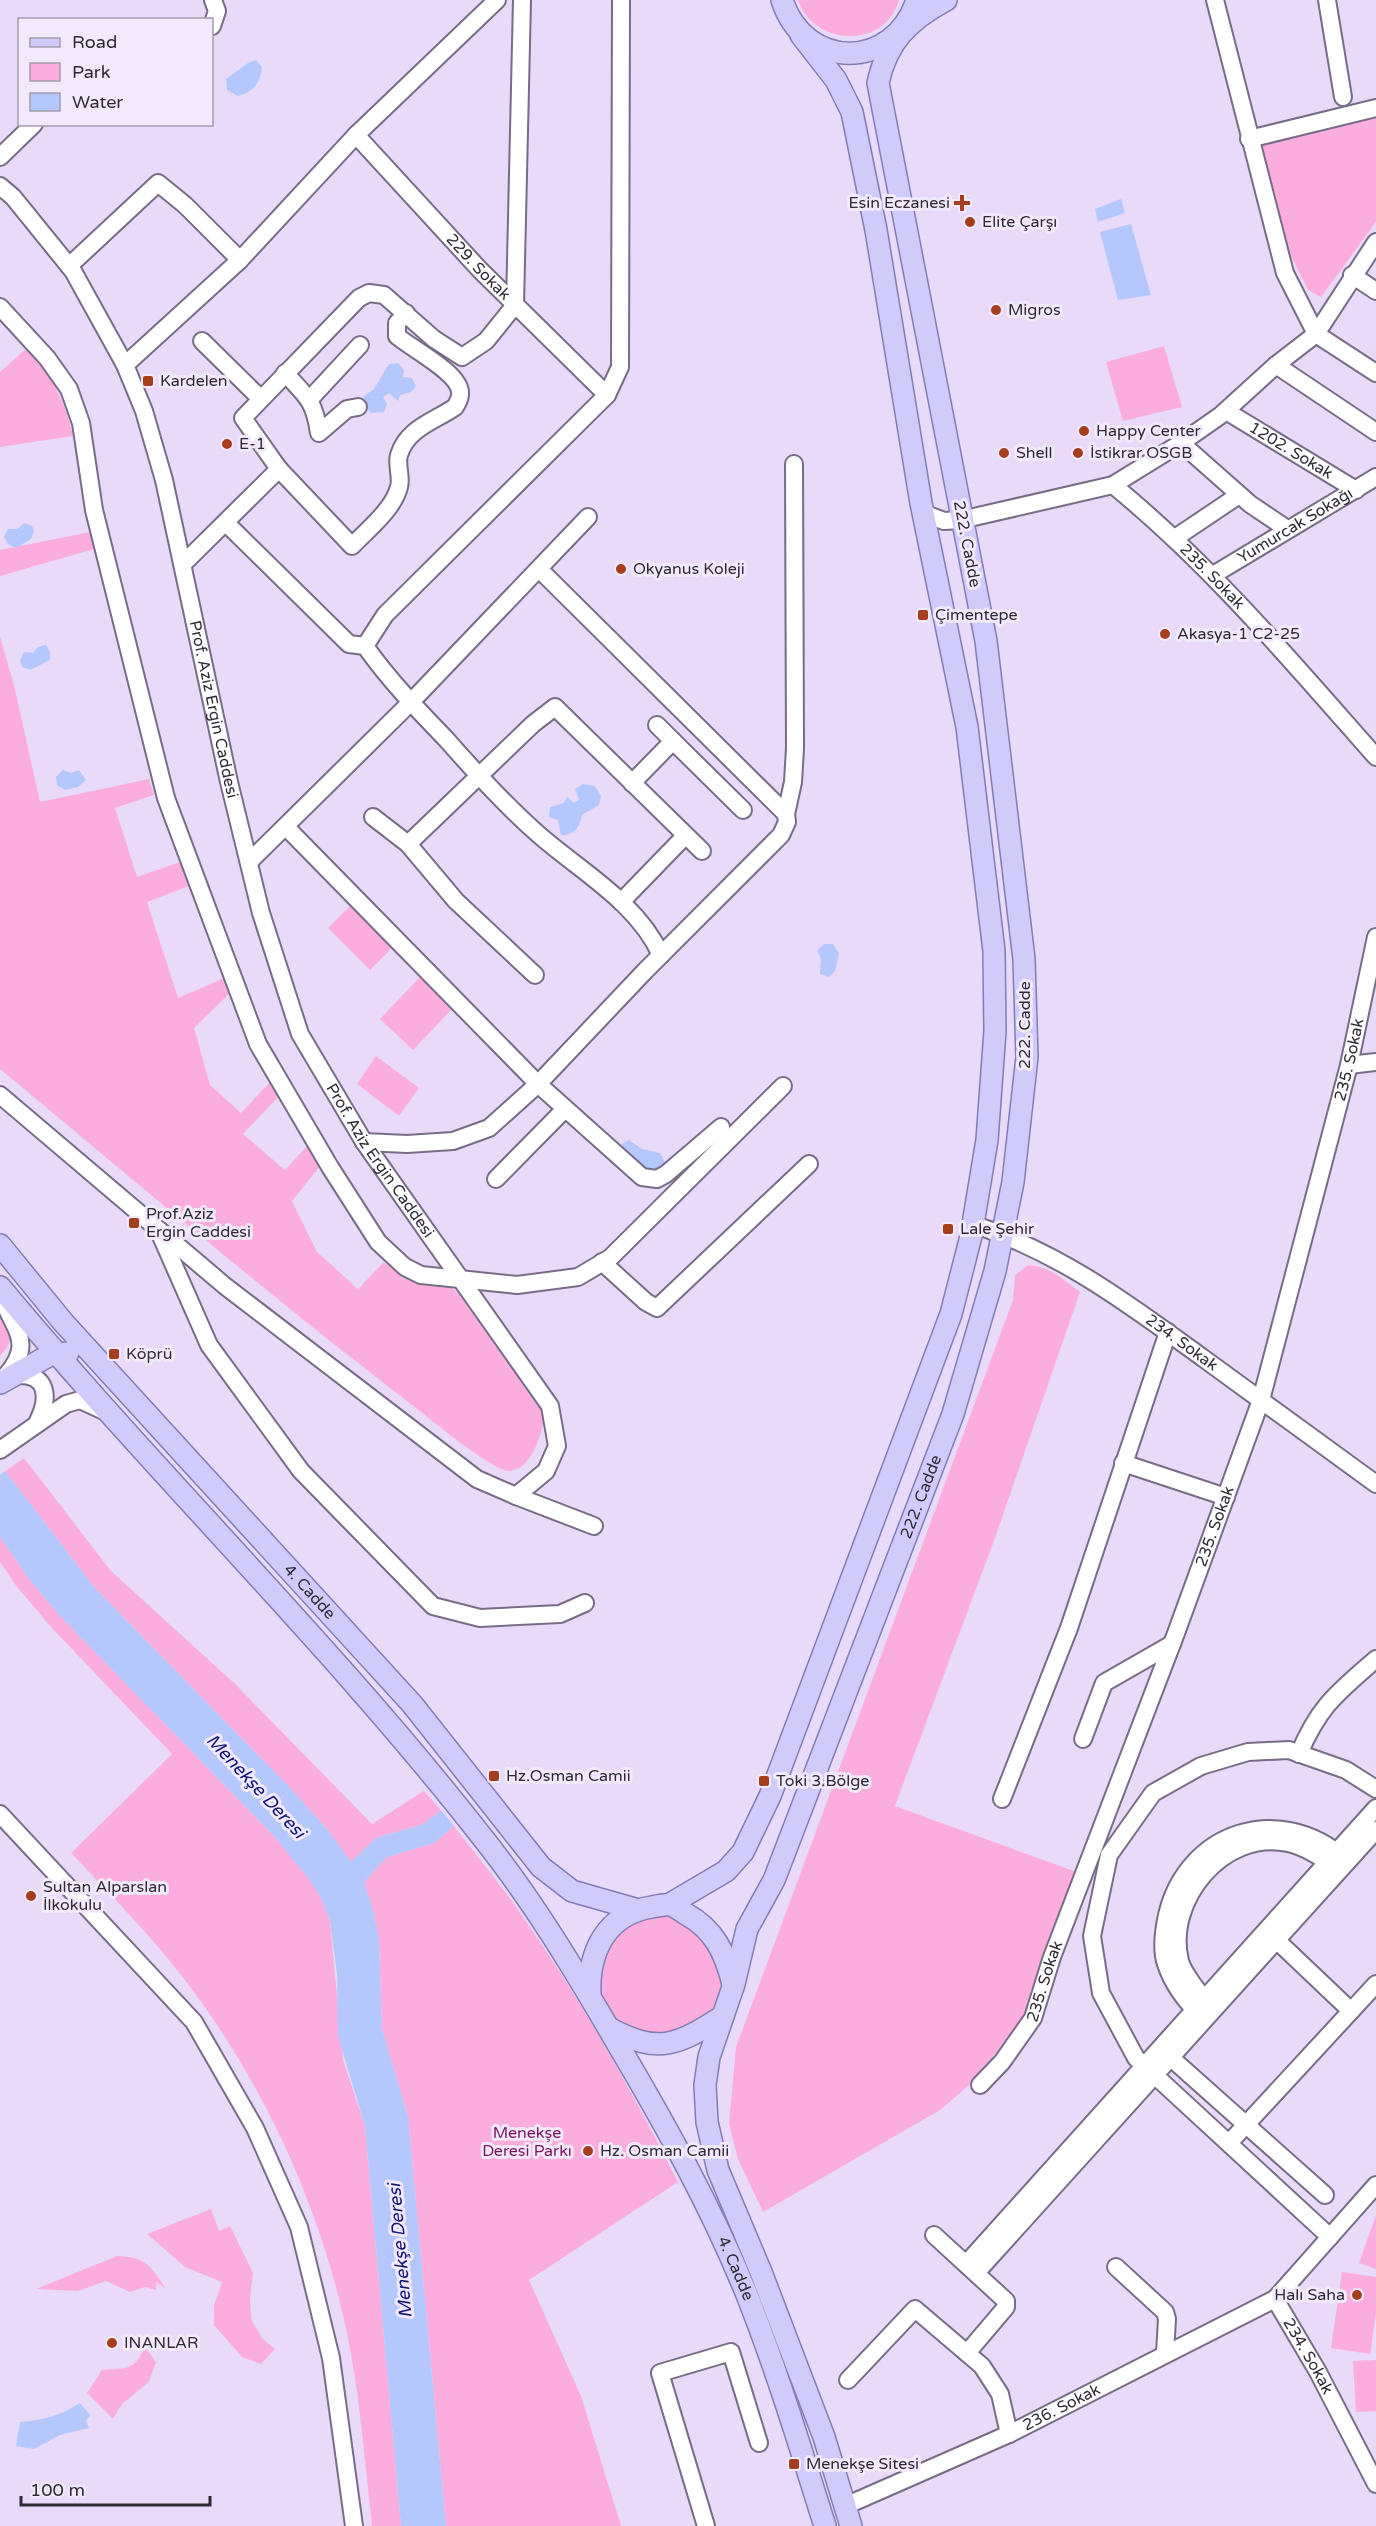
<svg xmlns="http://www.w3.org/2000/svg" width="1376" height="2526" viewBox="0 0 1376 2526" font-family="'Varela Round',sans-serif">
	<style>
		.green { fill: #fbaedd }
		.water { fill: #b5c8fd }
		.lines { fill: none; stroke-linecap: round; stroke-linejoin: round }
		.minor-casing { stroke: #786c86; stroke-width: 20 }
		.major-casing { stroke: #837db4; stroke-width: 24 }
		.minor { stroke: #fff; stroke-width: 16 }
		.major { stroke: #d0cbfb; stroke-width: 21 }
		.poi-dot { fill: #a63e1e; stroke: #f2eafc; stroke-width: 2 }
		.labels { text-anchor: middle; dominant-baseline: central; stroke-width: 6; stroke-linejoin: round; paint-order: stroke }
		.poi-label { font-size: 16px; fill: #2f2a35; stroke: #f2eafc; text-anchor: start }
		.street-label { font-size: 16px; fill: #2f2a35; stroke: #f2eafc }
		.park-label { font-size: 16px; fill: #7d1360; stroke: #f2eafc }
		.water-label { font-size: 18px; font-style: italic; fill: #121677; stroke: #f2eafc }
	</style>
	<rect width="100%" height="100%" fill="#e8daf8"/>
	<!-- green -->
	<g class="green">
		<path d="M798 0H899C885 50 813 46 798 0Z"/>
		<path d="M1376 117V222L1321 297 1308 290 1285 244 1260 146Z"/>
		<path d="M1164 346 1182 407 1123 421 1106 362Z"/>
		<path d="M28 347C51 375 65 401 73 436L0 447V372Z"/>
		<path d="M90 532 94 549 0 576V550Z"/>
		<path d="M0 637 14 685 40 802 149 779 154 795 115 808 137 877 180 862 189 886 147 902 178 998 224 978 230 993 194 1028 210 1085 241 1113 271 1081 280 1095 243 1134 285 1170 309 1144 321 1165 292 1201 317 1252 358 1289 384 1262 403 1278 451 1286 460 1296 544 1414C544 1431 531 1471 509 1471 491 1470 429 1418 412 1405 271 1297 136 1182 0 1069Z"/>
		<path d="M350 906 392 948 370 970 328 928Z"/>
		<path d="M420 977 453 1008 413 1050 380 1019Z"/>
		<path d="M376 1056 419 1088 399 1116 357 1084Z"/>
		<path d="M1028 1265C1049 1266 1064 1280 1080 1292L995 1538 895 1806 1079 1873 1028 2010 974 2081 940 2110 763 2212 738 2159 729 2124 736 2047 1013 1300 1015 1275Z"/>
		<path d="M0 1312C10 1332 17 1338 0 1356Z"/>
		<path d="M24 1458 111 1571 234 1683 372 1824 424 1791 441 1810 424 1824 376 1838 351 1863 326 1828 289 1787 94 1587 5 1471Z"/>
		<path d="M0 1537 29 1579 61 1617 274 1836 308 1877 321 1898 330 1921 343 2060 365 2126 401 2526H372C364 2454 359 2381 342 2311 312 2185 251 2060 169 1960 138 1922 104 1888 71 1853L172 1754 51 1627 17 1587 0 1562Z"/>
		<path d="M454 1826C477 1856 502 1886 523 1917 582 2001 632 2091 678 2182L529 2280 581 2396 621 2526H446L408 2117 382 2029 379 1940 373 1910 364 1882 387 1857 434 1843Z"/>
		<path d="M653 1916H673L709 1934 727 1989 709 2025 650 2042C639 2035 624 2028 614 2019 593 1999 598 1957 616 1937 626 1926 640 1921 653 1916Z"/>
		<path d="M211 2209 219 2231 230 2226 253 2273 250 2297 251 2319 262 2338 275 2349 261 2364 242 2357 214 2325V2305L222 2282 185 2267 147 2234Z"/>
		<path d="M1376 2215V2269L1359 2263Z"/>
		<path d="M117 2256C146 2257 151 2266 166 2289L156 2282V2290L145 2287 130 2292 106 2281 78 2291 36 2289Z"/>
		<path d="M1342 2272 1376 2277V2314L1370 2354 1331 2348Z"/>
		<path d="M145 2347 156 2362 149 2382 122 2404 113 2419 87 2393 102 2370C125 2368 134 2372 145 2347Z"/>
		<path d="M1376 2360V2411L1356 2412 1353 2361Z"/>
	</g>
	<!-- water -->
	<g class="water">
		<path d="M256 60 262 67C260 83 255 91 238 96L227 90 226 79 248 63Z"/>
		<path d="M1121 199 1125 213 1098 222 1095 209Z"/>
		<path d="M1131 224 1151 295 1118 300 1100 232Z"/>
		<path d="M398 363 404 370 403 377 412 378 416 386 411 392 400 395 398 401 389 393 383 397 387 404 384 412 371 413 365 406 364 396 374 389 389 364Z"/>
		<path d="M24 523 32 526 34 531 31 539 16 548 8 544 4 537 8 529H17Z"/>
		<path d="M46 645 50 652V660L30 670 22 667 20 660 24 652 33 653 38 647Z"/>
		<path d="M63 770 71 773 79 770 86 780 78 787 65 790 57 785 56 777Z"/>
		<path d="M583 784 595 786 601 796 599 805 582 815C579 828 575 835 561 835L558 820 549 817 550 807 564 803 567 797 574 803 579 800 575 789Z"/>
		<path d="M825 944H833L839 953 835 971 829 977 820 974 821 959 817 950Z"/>
		<path d="M629 1140 642 1149 660 1153 665 1162 659 1170H645L623 1153 622 1144Z"/>
		<path d="M5 1471 94 1587 289 1787 326 1828 351 1862 376 1838 424 1824 441 1810 454 1826 434 1843 387 1857 364 1882 373 1910 379 1940 382 2029 408 2117 446 2526H401L365 2126 338 2036 337 1974 330 1921 321 1898 308 1878 274 1836 61 1617 29 1579 0 1537V1475Z"/>
		<path d="M80 2403 90 2415 86 2421 89 2428 60 2435 34 2449 16 2446 20 2422C43 2420 60 2416 80 2403Z"/>
	</g>
	<g class="lines">
		<!-- minor casing -->
		<g class="minor-casing">
			<g id="minor">
				<path d="M1215 0 1285 273 1316 334 1376 373"/>
				<path d="M1327 0 1343 97"/>
				<path d="M212 26 217 11 213 0"/>
				<path id="s1" d="M356 135 480 270 607 395"/>
				<path d="M1249 139 1376 108"/>
				<path d="M0 157 34 124"/>
				<path id="s2" d="M0 186 13 197 73 271 125 365 144 411 164 480 229 782 261 913 300 1034 364 1142 550 1406 557 1446 546 1471 516 1496 477 1479 225 1286 0 1095"/>
				<path d="M69 266 158 183 185 205 240 260"/>
				<path d="M1352 275 1376 291"/>
				<path d="M0 307 47 358 69 389 81 423 94 510 166 798 258 1044 330 1167 378 1242 405 1267 421 1275 517 1285 578 1277 610 1258 783 1086"/>
				<path d="M202 341 260 398"/>
				<path d="M125 365 240 260 356 135 497 0"/>
				<path d="M1276 365 1376 432"/>
				<path d="M285 373C307 397 314 400 319 433L347 409 358 407"/>
				<path d="M310 399 360 345"/>
				<path id="s3" d="M1226 411 1356 490"/>
				<path d="M1181 443 1250 504 1287 529"/>
				<path d="M279 469 243 418 359 298 369 293 384 295 434 339 462 357 486 341 515 305 522 0"/>
				<path id="s4" d="M1113 485C1211 565 1292 662 1376 757"/>
				<path d="M923 513 944 521 961 520 1113 485 1181 443 1221 415 1276 365 1316 334 1376 242"/>
				<path d="M226 523 349 644 365 646C389 680 417 709 446 739 475 772 505 805 538 834 580 871 637 902 661 955"/>
				<path d="M1175 538 1239 495"/>
				<path d="M183 564 279 469 352 546C367 530 393 510 399 487 402 477 396 465 399 455 407 428 435 421 455 407 457 404 460 398 460 394 462 374 412 349 397 336V323L406 313"/>
				<path id="s5" d="M1213 575 1376 477"/>
				<path d="M365 646 385 615 607 395 620 367 621 0"/>
				<path d="M657 725 673 741"/>
				<path d="M632 783 673 741 743 810"/>
				<path d="M786 814 793 782 795 748 794 464"/>
				<path d="M373 817 408 844 456 901 535 975"/>
				<path d="M286 827 538 1084 642 1177 657 1179 666 1174 721 1127"/>
				<path d="M408 844 533 724 555 707 702 851"/>
				<path d="M249 862 411 702 588 517"/>
				<path d="M621 902 685 836"/>
				<path d="M1349 1065 1376 1062"/>
				<path d="M364 1142 407 1144 453 1141 489 1128 538 1084 645 971 781 835 787 822 786 814 539 569"/>
				<path d="M496 1179 565 1109"/>
				<path id="s6" d="M972 1224C1060 1252 1130 1305 1203 1358 1261 1400 1318 1442 1376 1484"/>
				<path d="M161 1236 209 1345 301 1471 433 1606 480 1618 560 1614 585 1603"/>
				<path d="M602 1262 646 1302 657 1308 809 1164"/>
				<path d="M2 1298C16 1333 35 1344 3 1379"/>
				<path d="M17 1375C49 1373 49 1399 38 1421"/>
				<path d="M0 1450 66 1404 80 1400 104 1411"/>
				<path d="M1123 1463 1226 1497"/>
				<path d="M516 1496 594 1526"/>
				<path d="M1083 1739 1104 1683 1172 1644"/>
				<path d="M1299 1754C1319 1706 1337 1693 1376 1659"/>
				<path d="M1002 1799 1069 1628 1168 1332"/>
				<path d="M0 1814 194 2022 255 2128 299 2227 331 2358 354 2526"/>
				<path d="M1269 1933 1351 2011"/>
				<path d="M1211 2007C1202 1997 1183 1973 1180 1961 1165 1900 1224 1829 1288 1843 1305 1847 1324 1858 1336 1869"/>
				<path d="M1202 2017C1186 2002 1173 1985 1166 1964 1161 1950 1164 1929 1167 1915 1187 1831 1280 1801 1345 1859"/>
				<path d="M1170 2057 1325 2195"/>
				<path id="s7" d="M980 2085 1002 2062 1033 2018 1052 1957 1175 1636 1261 1400 1349 1065 1376 937"/>
				<path d="M1229 2143 1376 1984"/>
				<path d="M934 2235 1006 2301V2307L967 2353"/>
				<path d="M1330 2237 1136 2058 1101 1993 1092 1936 1109 1855 1153 1793 1201 1766 1248 1752 1289 1750 1346 1770 1376 1789"/>
				<path d="M966 2264 1376 1808"/>
				<path d="M1116 2267 1165 2312 1167 2319 1165 2353"/>
				<path d="M976 2273 1376 1830"/>
				<path id="s8" d="M1275 2299 1318 2372 1376 2484"/>
				<path d="M848 2380 915 2309 982 2366 1000 2394 1009 2434"/>
				<path id="s9" d="M845 2506 1009 2434 1275 2299 1376 2185"/>
				<path d="M706 2526 660 2373 731 2352 759 2443"/>
			</g>
		</g>
		<!-- major casing -->
		<g class="major-casing">
			<g id="major">
				<path d="M782 0C805 71 894 71 917 0"/>
				<path id="s10" d="M0 1245 63 1322 412 1704 541 1867 572 1891 635 1909"/>
				<path id="s11" d="M0 1287C155 1473 330 1643 479 1833 533 1900 577 1974 620 2048 666 2126 710 2205 745 2290 776 2367 800 2447 825 2526"/>
				<path d="M0 1383 50 1355 68 1353"/>
				<path d="M670 1904 726 1871 743 1852 770 1796 951 1314 971 1236 987 1140 995 1031 994 951 967 727 921 503 876 230 852 112 836 80 801 35"/>
				<path d="M590 1995C588 1952 606 1914 652 1907 657 1906 665 1904 670 1905 675 1906 681 1911 686 1914 715 1930 725 1953 733 1984"/>
				<path d="M609 2028C659 2055 678 2045 723 2016"/>
				<path id="s12" d="M851 2526 824 2437 761 2272 718 2170 707 2122 705 2085 709 2057 734 1984 747 1929 774 1880 953 1414 995 1271 1013 1182 1027 1057 1024 959 986 641 878 83C887 41 909 20 946 0"/>
			</g>
		</g>
		<!-- minor -->
		<use href="#minor" class="minor"/>
		<!-- major -->
		<use href="#major" class="major"/>
	</g>
	<!-- markers -->
	<g class="poi-dot">
		<path d="M959 194h6v6h6v6h-6v6h-6v-6h-6v-6h6z"/>
		<circle cx="970" cy="222" r="6"/>
		<circle cx="996" cy="310" r="6"/>
		<rect x="142" y="375" width="12" height="12" rx="3"/>
		<circle cx="1084" cy="431" r="6"/>
		<circle cx="227" cy="444" r="6"/>
		<circle cx="1004" cy="453" r="6"/>
		<circle cx="1078" cy="453" r="6"/>
		<circle cx="621" cy="569" r="6"/>
		<rect x="917" y="609" width="12" height="12" rx="3"/>
		<circle cx="1165" cy="634" r="6"/>
		<rect x="128" y="1217" width="12" height="12" rx="3"/>
		<rect x="942" y="1223" width="12" height="12" rx="3"/>
		<rect x="108" y="1348" width="12" height="12" rx="3"/>
		<rect x="488" y="1770" width="12" height="12" rx="3"/>
		<rect x="758" y="1775" width="12" height="12" rx="3"/>
		<circle cx="31" cy="1896" r="6"/>
		<circle cx="588" cy="2151" r="6"/>
		<circle cx="1357" cy="2295" r="6"/>
		<circle cx="112" cy="2343" r="6"/>
		<rect x="788" y="2458" width="12" height="12" rx="3"/>
	</g>
	<g class="labels">
		<!-- poi labels -->
		<g class="poi-label">
			<text x="950" y="203" text-anchor="end">Esin Eczanesi</text>
			<text x="982" y="222">Elite Çarşı</text>
			<text x="1008" y="310">Migros</text>
			<text x="160" y="381">Kardelen</text>
			<text x="1096" y="431">Happy Center</text>
			<text x="239" y="444">E-1</text>
			<text x="1016" y="453">Shell</text>
			<text x="1090" y="453">İstikrar OSGB</text>
			<text x="633" y="569">Okyanus Koleji</text>
			<text x="935" y="615">Çimentepe</text>
			<text x="1177" y="634">Akasya-1 C2-25</text>
			<text x="146" y="1214">Prof.Aziz<tspan x="146" dy="18">Ergin Caddesi</tspan></text>
			<text x="960" y="1229">Lale Şehir</text>
			<text x="126" y="1354">Köprü</text>
			<text x="506" y="1776">Hz.Osman Camii</text>
			<text x="776" y="1781">Toki 3.Bölge</text>
			<text x="43" y="1887">Sultan Alparslan<tspan x="43" dy="18">İlkokulu</tspan></text>
			<text x="600" y="2151">Hz. Osman Camii</text>
			<text x="1345" y="2295" text-anchor="end">Halı Saha</text>
			<text x="124" y="2343">INANLAR</text>
			<text x="806" y="2464">Menekşe Sitesi</text>
		</g>
		<!-- street labels -->
		<g class="street-label">
			<text stroke="none"><textPath href="#s1" startOffset="180">229. Sokak</textPath></text>
			<text stroke="none"><textPath href="#s3" startOffset="76">1202. Sokak</textPath></text>
			<text stroke="none"><textPath href="#s5" startOffset="96">Yumurcak Sokağı</textPath></text>
			<text transform="translate(967 544) rotate(79)">222. Cadde</text>
			<text stroke="none"><textPath href="#s4" startOffset="135">235. Sokak</textPath></text>
			<text stroke="none"><textPath href="#s2" startOffset="576">Prof. Aziz Ergin Caddesi</textPath></text>
			<text transform="translate(1025 1025) rotate(-90)">222. Cadde</text>
			<text stroke="none"><textPath href="#s7" startOffset="1096">235. Sokak</textPath></text>
			<text stroke="none"><textPath href="#s2" startOffset="1062">Prof. Aziz Ergin Caddesi</textPath></text>
			<text stroke="none"><textPath href="#s6" startOffset="242">234. Sokak</textPath></text>
			<text stroke="none"><textPath href="#s12" startOffset="1095">222. Cadde</textPath></text>
			<text stroke="none"><textPath href="#s7" startOffset="610">235. Sokak</textPath></text>
			<text stroke="none"><textPath href="#s10" startOffset="465">4. Cadde</textPath></text>
			<text stroke="none"><textPath href="#s7" startOffset="124">235. Sokak</textPath></text>
			<text stroke="none"><textPath href="#s11" startOffset="1233">4. Cadde</textPath></text>
			<text stroke="none"><textPath href="#s8" startOffset="66">234. Sokak</textPath></text>
			<text stroke="none"><textPath href="#s9" startOffset="238">236. Sokak</textPath></text>
		</g>
		<!-- park labels -->
		<g class="park-label">
			<text x="527" y="2133">Menekşe<tspan x="527" dy="18">Deresi Parkı</tspan></text>
		</g>
		<!-- water labels -->
		<g class="water-label">
			<text transform="translate(256 1786) rotate(47)">Menekşe Deresi</text>
			<text transform="translate(400 2251) rotate(-95)">Menekşe Deresi</text>
		</g>
	</g>
	<!-- legend -->
	<rect x="18" y="18" width="195" height="108" fill="#f2eafc" stroke="#a49dac" stroke-width="1.5"/>
	<rect x="30" y="38" width="30" height="9" fill="#d0cbfb" stroke="#a49dac" stroke-width="1.5"/>
	<text x="72" y="48" font-size="18" fill="#2f2a35">Road</text>
	<rect x="30" y="63" width="30" height="18" fill="#fbaedd" stroke="#a49dac" stroke-width="1.5"/>
	<text x="72" y="78" font-size="18" fill="#2f2a35">Park</text>
	<rect x="30" y="93" width="30" height="18" fill="#b5c8fd" stroke="#a49dac" stroke-width="1.5"/>
	<text x="72" y="108" font-size="18" fill="#2f2a35">Water</text>
	<!-- scale -->
	<path d="M21 2496v9h189v-9" fill="none" stroke="#2f2a35" stroke-width="3"/>
	<text x="30" y="2496" font-size="18" fill="#2f2a35" stroke="#f2eafc" stroke-width="4.5" paint-order="stroke">100 m</text>
</svg>
